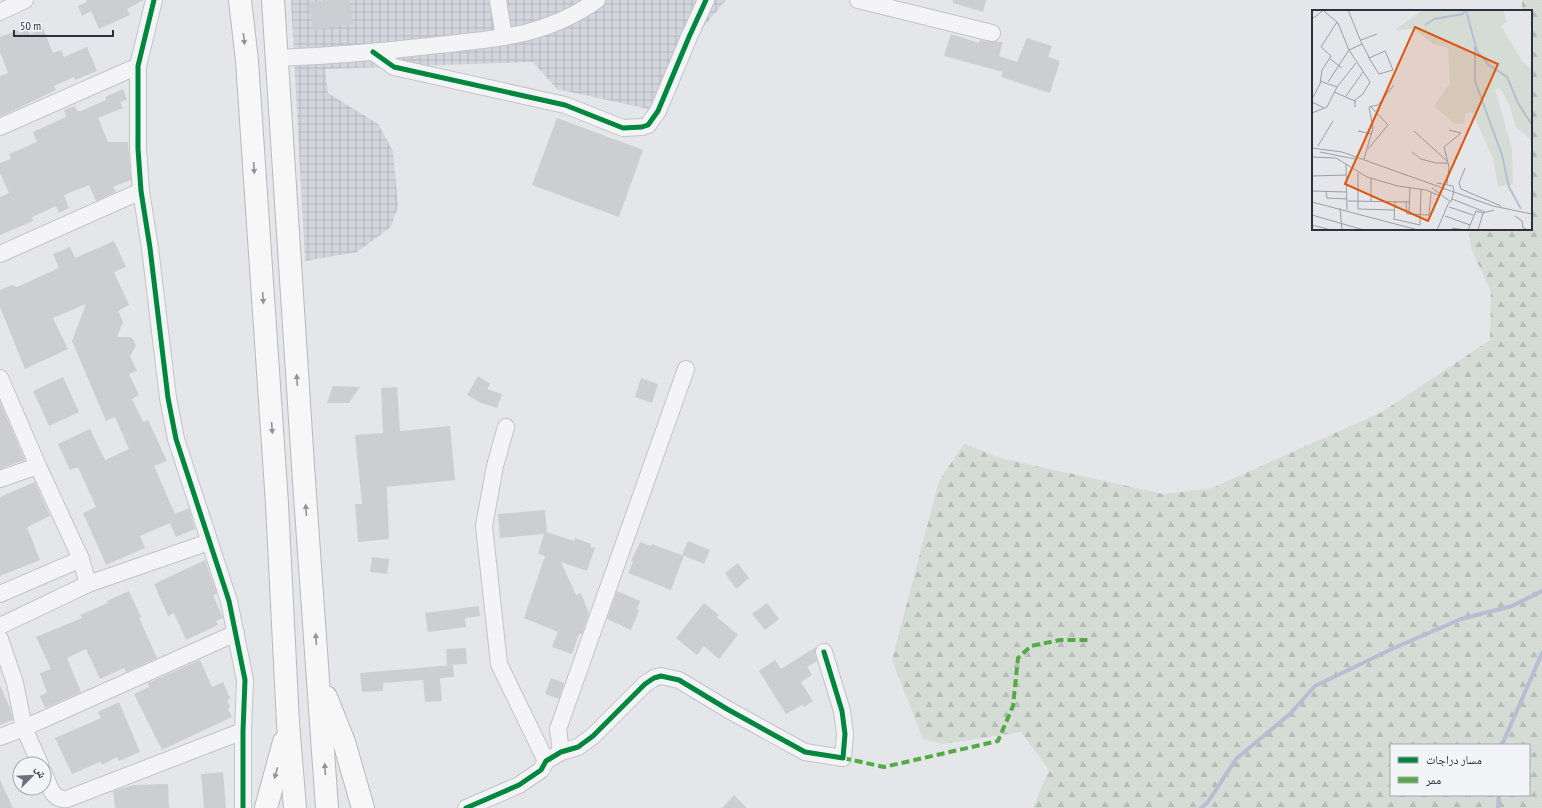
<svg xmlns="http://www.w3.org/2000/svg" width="1542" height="808" viewBox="0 0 1542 808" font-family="'PT Sans Narrow','Noto Naskh Arabic',sans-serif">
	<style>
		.industrial { fill: url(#industrial-grid) }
		.forest { fill: url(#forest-firs); fill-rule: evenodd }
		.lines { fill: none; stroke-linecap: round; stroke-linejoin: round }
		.stream { stroke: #b5bfd1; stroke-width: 4 }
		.building { fill: #cdced1 }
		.minor-casing { stroke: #c2c4c7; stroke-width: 18 }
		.trunk-casing { stroke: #b7b9be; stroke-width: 24 }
		.minor { stroke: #f4f4f6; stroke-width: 16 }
		.trunk { stroke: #f7f7f8; stroke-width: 22 }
		.quiet { stroke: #54ab46; stroke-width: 4; stroke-dasharray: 8 4; stroke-linecap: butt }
		.cycleway-casing { stroke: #f3f4f8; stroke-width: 8 }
		.cycleway { stroke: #00873e; stroke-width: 5 }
		.oneway { fill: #92949c }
		.inset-river { fill: none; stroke: #b5bfd1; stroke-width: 2 }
		.inset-road { fill: none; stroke: #9a9ea6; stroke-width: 1 }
		.view { fill: #df570f; fill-opacity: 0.15; stroke: #df570f; stroke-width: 2 }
		.inset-edge { fill: none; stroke: #2c3141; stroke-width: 2 }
	</style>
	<defs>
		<pattern id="industrial-grid" width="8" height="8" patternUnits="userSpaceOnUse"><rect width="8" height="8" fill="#d3d5dc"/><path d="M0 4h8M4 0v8" fill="none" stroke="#b5b7be"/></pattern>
		<pattern id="forest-firs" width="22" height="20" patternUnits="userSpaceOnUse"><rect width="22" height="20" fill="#d4dcd5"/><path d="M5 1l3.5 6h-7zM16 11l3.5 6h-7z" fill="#b6bdb8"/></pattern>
	</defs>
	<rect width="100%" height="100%" fill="#e4e6e9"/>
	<!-- industrial -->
	<path class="industrial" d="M291 0H726L694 38 668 100 648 109 557 89 533 62 325 69 328 93 378 124 393 151 398 206 391 227 357 252 305 261Z"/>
	<!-- forest -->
	<path class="forest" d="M1522 0H1542V808H1033L1049 770 1021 732 943 744 923 739 892 660 939 481 964 444 1000 458 1163 494 1212 488 1382 412 1490 340 1491 292 1471 248 1469 229H1531V11H1522ZM1391 745H1529V795H1391Z"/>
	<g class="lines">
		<!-- stream -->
		<g class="stream">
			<path d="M1502 745 1542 653"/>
			<path d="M1201 808 1208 802 1236 759 1290 714 1315 686 1394 648 1461 619 1512 606 1542 591"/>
			<path d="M1498 808 1499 795"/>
		</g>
	</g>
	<!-- building -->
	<g class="building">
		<path d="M86 0H144L127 9 130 15 99 29 91 11 82 16 78 6 87 2Z"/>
		<path d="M331 0H349L353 24 313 30 309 3Z"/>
		<path d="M953 0H986L983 12 953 3Z"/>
		<path d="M43 28 53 53 61 50 64 57 87 47 97 71 75 80 74 77 54 86 56 90 0 117V76L8 73 0 52V37L18 30 19 33 28 29 30 34Z"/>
		<path d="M951 34 979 43 980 40 1003 42 999 56 1017 62 1027 38 1052 46 1048 57 1060 61 1050 93 1001 77 1003 72 944 56Z"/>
		<path d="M123 89 127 100 120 102 123 108 98 118 108 142H128L131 180 113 187 116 192 96 201 89 185 64 195 69 208 59 213 56 206 32 217 33 221 0 235V197L9 193 0 173V163L11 159 9 154 37 142 33 132 66 117 64 110 75 106 77 111H81L106 100 105 97Z"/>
		<path d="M557 118 643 150 619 217 532 185Z"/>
		<path d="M114 241 126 267 114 272 129 305 118 311 123 322 117 337H130L133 339 136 346 130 356 137 371 129 374 139 395 132 399 143 422 148 420 167 461 154 466 175 514 189 508 195 529 176 537 170 523 140 536 145 548 106 565 83 513 96 507 78 467 70 470 58 444 90 429 105 460 129 449 115 417 106 421 72 341 86 304 53 318 68 349 25 369 0 307V290L12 285 17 287 59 268 53 254 70 247 75 258Z"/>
		<path d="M478 376 490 384 487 389 502 394 497 408 481 403 467 395Z"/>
		<path d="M63 377 79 412 49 426 33 391Z"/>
		<path d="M641 378 658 384 652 403 635 397Z"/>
		<path d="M333 386 360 387 349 403H327Z"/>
		<path d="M397 387 400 431 450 426 455 480 387 487 389 539 358 542 355 504H362L355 435 383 433 381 388Z"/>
		<path d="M0 402 25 460 0 469Z"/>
		<path d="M35 482 50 516 27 527 40 560 0 576V497Z"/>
		<path d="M545 510 547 532 574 541 575 538 591 544 590 547 595 548 587 571 561 562 576 595 581 593 589 613 582 634H579L572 654 552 647 558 632 524 618 545 556 538 554 544 534 500 538 498 514Z"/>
		<path d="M688 541 710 550 704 564 682 555Z"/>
		<path d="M640 542 651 546 652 544 684 556 671 590 628 573 633 562 631 561Z"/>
		<path d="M372 557 389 559 387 574 370 572Z"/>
		<path d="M205 560 217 594 213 595 223 618 216 621 218 625 186 640 174 613 168 616 154 584Z"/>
		<path d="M738 563 749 578 736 589 725 573Z"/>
		<path d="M129 591 141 617 139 618 157 658 126 672 124 668 100 679 86 649 67 658 81 692 45 708 40 696 47 693 40 673 51 669 36 637 82 618 80 615 108 603 107 601Z"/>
		<path d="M617 591 640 601 637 609 639 611 631 630 607 619Z"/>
		<path d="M704 603 719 615 717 617 738 635 719 659 704 646 697 655 676 638Z"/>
		<path d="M767 603 779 619 765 630 752 614Z"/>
		<path d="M479 606 480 616 465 618 466 627 428 632 425 613Z"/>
		<path d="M816 647 815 654 817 661 807 667 812 675 801 682 813 701 804 707 803 704 786 714 759 671 775 660 781 669Z"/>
		<path d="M466 648 467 664 447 665 446 649Z"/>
		<path d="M200 660 212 687 223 682 230 698 227 700 230 707 228 709 232 717 162 750 134 694 149 687 148 683Z"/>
		<path d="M453 665 454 677 440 678 442 701 425 702 423 680 383 683V691L362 692 360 673Z"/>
		<path d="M551 678 564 683 559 699 545 694Z"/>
		<path d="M0 685 10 708 13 720 0 725Z"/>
		<path d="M119 702 140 752 119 761 117 757 102 765 100 762 72 774 55 738 101 718 98 712Z"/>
		<path d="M223 772 226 808H204L201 774Z"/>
		<path d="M0 780 13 808H0Z"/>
		<path d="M168 784 169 808H115L113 791 134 785Z"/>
		<path d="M734 795 747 808H722Z"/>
	</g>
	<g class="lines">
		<!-- minor casing -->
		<g class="minor-casing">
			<g id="minor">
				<path d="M154 0 138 66V149L141 191 150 248 168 398 176 439 229 601 245 680 243 731V808"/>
				<path d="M498 0 504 37"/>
				<path d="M858 0 992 33"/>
				<path d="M0 12 25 0"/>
				<path d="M373 52 394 67 565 105 623 128 642 127 648 125 658 111 689 37 706 0"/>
				<path d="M277 58C328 56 378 52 429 46 492 39 544 38 597 0"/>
				<path d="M0 127 138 66"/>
				<path d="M0 254 141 191"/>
				<path d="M0 378 38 466 81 559 88 584"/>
				<path d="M506 427 495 466 484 526 499 664 546 761"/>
				<path d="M0 479 38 466"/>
				<path d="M0 594 81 559"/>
				<path d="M0 626 88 584 209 542"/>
				<path d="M0 639 15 683 24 728 40 764"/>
				<path d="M0 737 24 728 236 633"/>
				<path d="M561 752 558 729 686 369"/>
				<path d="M44 773C49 785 52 801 67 799L243 731"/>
				<path d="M466 808 519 785 541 770 546 761 561 752 578 747 593 736 645 684 654 678 661 676 679 680 727 709 805 752 843 758 845 734 842 711 824 652"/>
			</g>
		</g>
		<!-- trunk casing -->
		<g class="trunk-casing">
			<g id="trunk">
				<path d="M240 0 247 61 277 504 288 723 295 808"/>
				<path d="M273 0 304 481 327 808"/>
				<path d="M326 697 344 742 363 808"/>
				<path d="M266 808 284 742"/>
			</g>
		</g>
		<!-- minor -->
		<use href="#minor" class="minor"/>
		<!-- trunk -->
		<use href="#trunk" class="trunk"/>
		<!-- quiet -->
		<path class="quiet" d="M843 758 884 767 998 741 1013 706 1018 658 1031 646 1060 640H1091"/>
		<!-- cycleway casing -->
		<g class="cycleway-casing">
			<g id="cycleway">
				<path d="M154 0 138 66V149L141 191 150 248 168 398 176 439 229 601 245 680 243 731V808"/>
				<path d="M373 52 394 67 565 105 623 128 642 127 648 125 658 111 689 37 706 0"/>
				<path d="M466 808 519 785 541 770 546 761 561 752 578 747 593 736 645 684 654 678 661 676 679 680 727 709 805 752 843 758 845 734 842 711 824 652"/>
			</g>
		</g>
		<!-- cycleway -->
		<use href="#cycleway" class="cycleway"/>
	</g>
	<!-- one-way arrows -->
	<defs><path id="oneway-solid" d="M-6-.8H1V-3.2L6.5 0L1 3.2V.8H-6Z"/></defs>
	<g class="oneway">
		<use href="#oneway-solid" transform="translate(244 39) rotate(84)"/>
		<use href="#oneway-solid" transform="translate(254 168) rotate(86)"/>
		<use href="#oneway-solid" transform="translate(263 298) rotate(86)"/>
		<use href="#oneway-solid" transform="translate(297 380) rotate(-94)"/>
		<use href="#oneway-solid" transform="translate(272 428) rotate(86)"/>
		<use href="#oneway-solid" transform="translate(306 510) rotate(-94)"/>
		<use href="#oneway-solid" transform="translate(316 639) rotate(-94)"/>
		<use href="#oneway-solid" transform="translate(325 769) rotate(-94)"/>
		<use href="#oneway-solid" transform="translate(276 773) rotate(105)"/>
	</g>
	<!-- overview -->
	<g transform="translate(1312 10)">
		<rect width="220" height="220" fill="#e4e6e9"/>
		<path d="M110 0H191L195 12 189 16 211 52 220 60V131L204 117 197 94 188 78 183 79 200 139 201 174 186 177 181 148 160 102 154 103 151 114 141 113 122 96 138 73 136 38 121 34 102 19 83 20Z" fill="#d4dcd5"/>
		<path class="inset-river" d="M154 0 165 41 177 55 195 67 206 93 220 115M113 15 122 9 151 4 153 0M163 36V71L190 145 197 177 209 199"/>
		<path class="inset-road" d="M36 0 50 34 56 45 57 48 60 53 67 64 81 60 73 41 57 48M12 1 26 13 37 40 58 72 51 84 43 90V97M0 9 12 0M49 30 65 24M17 48 30 58M8 71 25 77M16 72 37 40 50 34M22 82 43 91M34 86 51 62M0 89 8 74 10 60 19 46 9 37 25 12M0 92 12 98M0 103 15 97 25 77 44 53M46 121 60 124M102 121 135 151M6 136 21 111M0 138 30 142 181 196 220 204M56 139 76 115 59 97M8 142 43 149M100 142 109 149 124 153H136M0 147 24 148 55 167 86 176 114 180 128 186M52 149 61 118 57 97 66 95 82 75M34 154 35 200M153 158 147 173 149 179 189 196M46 163V199L82 200M0 166 34 165M59 168V191M135 174 137 157 132 137 149 123 137 120M120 178 139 192 142 181 141 176 125 173M0 181 35 182M14 181 15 188 35 189M140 189 173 202M36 191 97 192M94 191 95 204 117 205 119 183M0 192 106 220M137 197 161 205M28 198 30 220M97 203 98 177M0 205 52 220M133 206 158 215M203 206 210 211 211 218 216 220M82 209 108 215 109 179M82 210 83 191M0 215 19 220M140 218 153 220M125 220 137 192M156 220 164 201 171 203M166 220 171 203 182 200"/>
		<path class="view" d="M103 17 186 54 116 211 33 174Z"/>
		<rect width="220" height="220" class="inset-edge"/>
	</g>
	<!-- legend -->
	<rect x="1390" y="744" width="140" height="52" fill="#f3f4f8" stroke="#a3a6af"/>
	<rect x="1398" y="757" width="20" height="6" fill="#00873e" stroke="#a3a6af"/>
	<text x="1426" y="764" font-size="12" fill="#2c3141">مسار دراجات</text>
	<rect x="1398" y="777" width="20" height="6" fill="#54ab46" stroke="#a3a6af"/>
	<text x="1426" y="784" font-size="12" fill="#2c3141">ممر</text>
	<!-- north arrow -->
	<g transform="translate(32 776) rotate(66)"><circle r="19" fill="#f3f4f8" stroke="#a3a6af"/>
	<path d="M0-3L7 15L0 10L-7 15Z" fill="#6c707c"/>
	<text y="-6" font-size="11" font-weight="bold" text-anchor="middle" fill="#2c3141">ش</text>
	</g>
	<!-- scale -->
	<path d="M14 30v6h99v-6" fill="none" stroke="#2c3141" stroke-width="2"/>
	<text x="20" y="30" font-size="12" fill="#2c3141" stroke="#f3f4f8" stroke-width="3" paint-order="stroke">50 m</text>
</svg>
